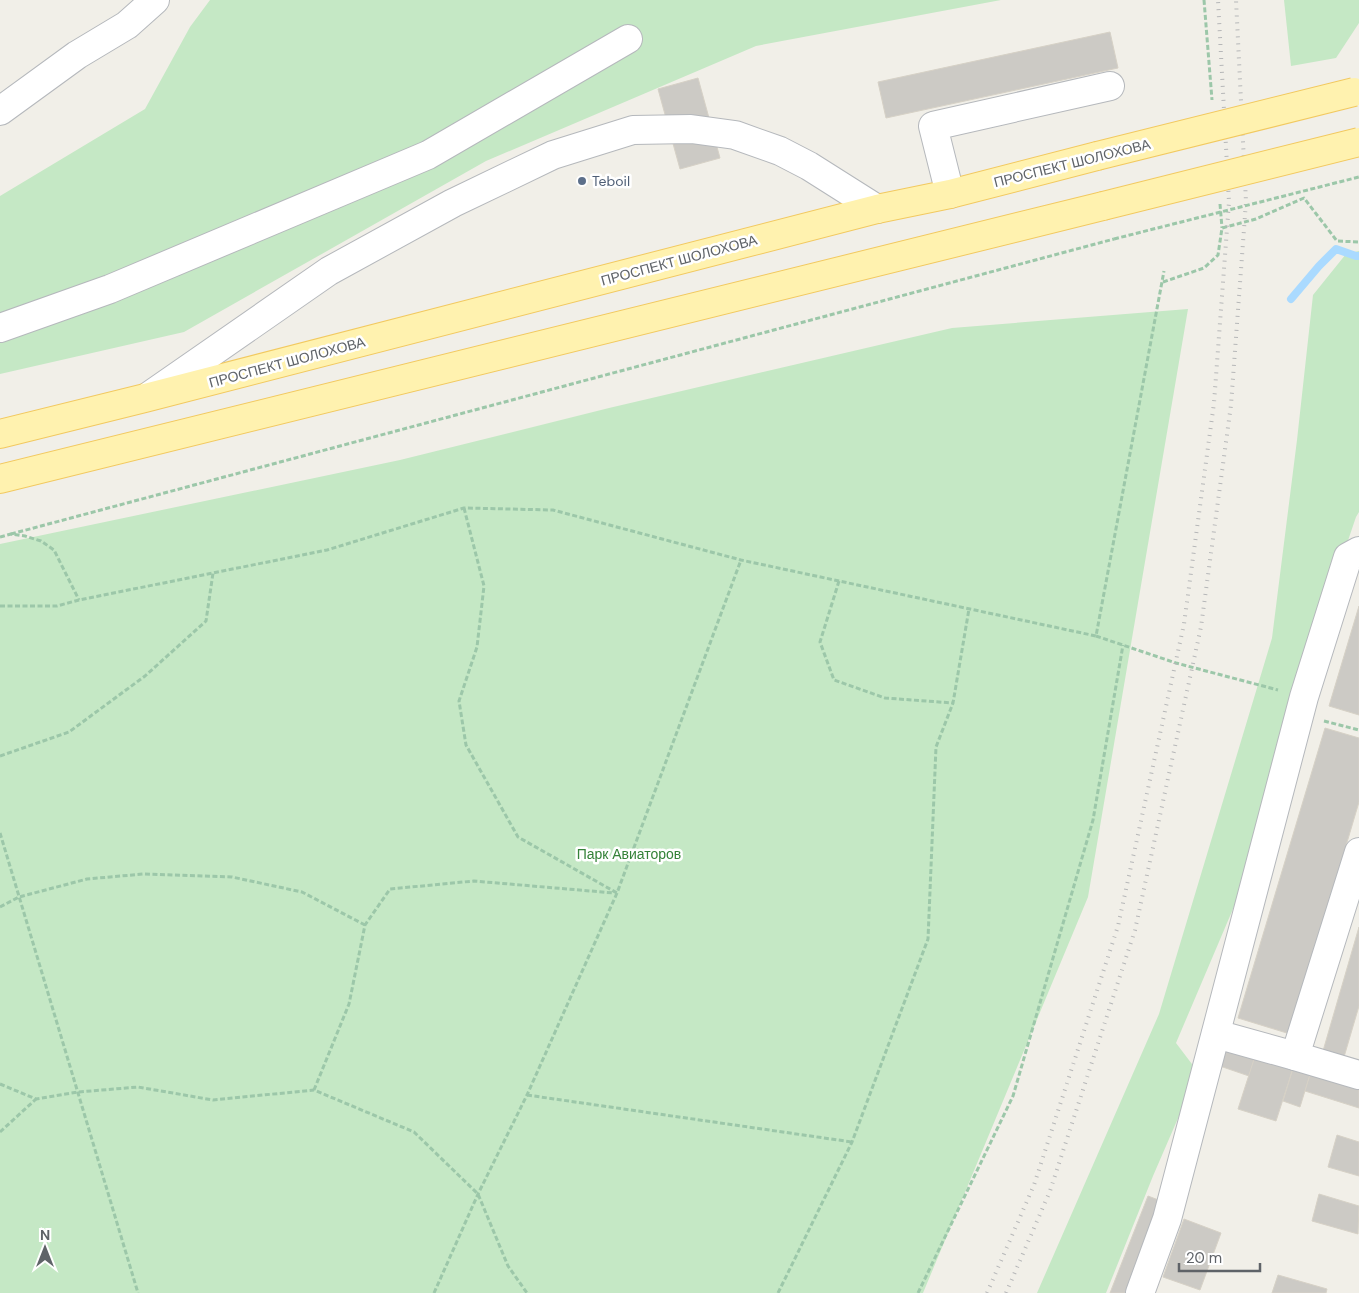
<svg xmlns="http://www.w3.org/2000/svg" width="1359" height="1293" viewBox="0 0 1359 1293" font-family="'DM Sans',sans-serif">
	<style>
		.green { fill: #c5e8c5 }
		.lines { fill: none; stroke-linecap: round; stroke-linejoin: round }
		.stream { stroke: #aadaff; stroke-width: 8 }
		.building { fill: #cccac5; stroke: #d6d1c6 }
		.minor-casing { stroke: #b5b8bc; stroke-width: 30 }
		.major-casing { stroke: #f2c960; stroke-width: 30 }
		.path { stroke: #9cc7a9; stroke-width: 3; stroke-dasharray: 5 2.5; stroke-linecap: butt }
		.minor { stroke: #fff; stroke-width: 28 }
		.major { stroke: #fff2af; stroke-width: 28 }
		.rail { stroke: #b6b7b8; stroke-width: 4; stroke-dasharray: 1 6; stroke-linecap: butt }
		.major-bridge-casing { stroke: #f2c960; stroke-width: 30; stroke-linecap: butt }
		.path-bridge { stroke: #9cc7a9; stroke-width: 3; stroke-dasharray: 5 2.5; stroke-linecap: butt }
		.major-bridge { stroke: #fff2af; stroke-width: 28 }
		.service-dot { fill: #5c6f8a; stroke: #fff; stroke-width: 2 }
		.labels { text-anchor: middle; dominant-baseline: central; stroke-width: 5; stroke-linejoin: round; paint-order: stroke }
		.street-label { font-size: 14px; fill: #5f6368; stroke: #fff }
		.service-label { font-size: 14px; fill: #4e5e75; stroke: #fff; text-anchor: start }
		.park-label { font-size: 14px; fill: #348238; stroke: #fff }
	</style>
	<rect width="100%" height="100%" fill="#f1efe8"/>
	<!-- green -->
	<g class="green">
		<path d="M210 0H1001L756 46 486 161 184 332 0 374V196L145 109 190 27Z"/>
		<path d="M1284 0H1359V23L1336 58 1291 66Z"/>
		<path d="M1359 251V512L1356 517 1309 655 1244 883 1176 1043 1198 1072 1153 1176 1106 1293H1037L1159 1014 1272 638 1297 440 1313 295 1346 254Z"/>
		<path d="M1188 309 1088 897 923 1293H0V544L400 460 609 408 952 328Z"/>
	</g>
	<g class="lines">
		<!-- stream -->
		<path class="stream" d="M1291 299 1319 266 1336 249 1356 256H1359"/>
	</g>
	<!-- building -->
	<g class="building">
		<path d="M1110 32 1118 68 886 118 878 82Z"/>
		<path d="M698 78 720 158 680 169 658 89Z"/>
		<path d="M1359 606V715L1329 706Z"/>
		<path d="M1325 728 1359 738V802L1290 1034 1238 1018Z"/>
		<path d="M1359 927V1006L1344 1057 1323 1051Z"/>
		<path d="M1222 1039 1257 1050 1249 1076 1214 1064Z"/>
		<path d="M1257 1050 1295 1062 1276 1121 1238 1109Z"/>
		<path d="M1295 1062 1312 1068 1300 1107 1283 1101Z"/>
		<path d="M1312 1068 1359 1082V1108L1305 1091Z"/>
		<path d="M1337 1135 1359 1142V1176L1328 1167Z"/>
		<path d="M1319 1194 1359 1206 1358 1234 1312 1221Z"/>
		<path d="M1148 1196 1169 1204 1135 1293H1110Z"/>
		<path d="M1184 1219 1221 1233 1200 1290 1163 1277Z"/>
		<path d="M1278 1275 1327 1289 1326 1293H1272Z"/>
	</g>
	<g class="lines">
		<!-- minor casing -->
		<g class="minor-casing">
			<g id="minor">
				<path d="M0 111 77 55 127 25 155 0"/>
				<path d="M950 194 933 126 1110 86"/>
				<path d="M0 328 110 289 428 155 628 39"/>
				<path d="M149 396 329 271 453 203 553 155 633 130 691 129 735 135 780 151 809 166 877 209"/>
				<path d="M1359 852 1295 1056 1359 1075"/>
				<path d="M1216 1034 1295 1056"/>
				<path d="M1140 1293 1167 1219 1304 697 1348 557 1359 551"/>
			</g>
		</g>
		<!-- major casing -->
		<g class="major-casing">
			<g id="major">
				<path d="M0 434 145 398 877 209 950 194 1097 156"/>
				<path d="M0 479 1103 206"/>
			</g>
		</g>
		<!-- path -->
		<g class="path">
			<path d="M1204 0 1212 100"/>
			<path d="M1220 204 1222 228"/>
			<path d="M1163 282 1204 268 1218 255 1222 228 1256 219 1304 198 1337 241 1359 242"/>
			<path d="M464 508 484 586 477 647 459 701 466 745 518 837 617 893"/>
			<path d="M11 534 1114 239"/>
			<path d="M0 537 11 534 25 536 41 541 54 550 79 600"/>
			<path d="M839 581 820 642 834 680 885 698 953 703"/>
			<path d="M0 606H57L79 600 327 550 464 508 553 510 741 560 1096 636 1164 271"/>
			<path d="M1096 636 1176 663 1278 690"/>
			<path d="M1324 721 1359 730"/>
			<path d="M0 756 69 732 145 676 206 621 213 573"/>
			<path d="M0 833 138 1293"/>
			<path d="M0 907 19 897 87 879 143 874 232 877 302 892 365 925"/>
			<path d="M0 1084 36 1099 78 1092 138 1087 213 1100 314 1090 414 1132 478 1194 508 1266 527 1293"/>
			<path d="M314 1090 349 1004 365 925 390 889 474 881 614 893"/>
			<path d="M527 1095 852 1142"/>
			<path d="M0 1132 36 1099"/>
			<path d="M434 1293 478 1194 527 1095 617 893 741 560"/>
			<path d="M778 1293 852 1142 928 939 936 747 953 703 969 609"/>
			<path d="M918 1293 1013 1096 1093 820 1123 645"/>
		</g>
		<!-- minor -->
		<use href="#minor" class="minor"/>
		<!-- major -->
		<use href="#major" class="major"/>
		<!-- rail -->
		<g class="rail">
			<path d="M987 1293 1034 1185 1118 926 1184 624 1214 403 1229 202 1218 0"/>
			<path d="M1006 1293 1050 1191 1135 930 1201 627 1231 405 1246 202 1236 0"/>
		</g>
		<!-- major-bridge casing -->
		<g class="major-bridge-casing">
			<g id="major-bridge">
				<path d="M1097 156 1354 92"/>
				<path d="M1103 206 1359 142"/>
			</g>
		</g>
		<!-- path-bridge -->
		<path class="path-bridge" d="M1114 239 1359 177"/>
		<!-- major-bridge -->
		<use href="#major-bridge" class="major-bridge"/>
	</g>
	<!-- markers -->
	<circle class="service-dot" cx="582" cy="181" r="5"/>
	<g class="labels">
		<!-- street labels -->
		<g class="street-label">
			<text transform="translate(1072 163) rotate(-14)">ПРОСПЕКТ ШОЛОХОВА</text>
			<text transform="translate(679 260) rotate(-15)">ПРОСПЕКТ ШОЛОХОВА</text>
			<text transform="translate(287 362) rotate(-15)">ПРОСПЕКТ ШОЛОХОВА</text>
		</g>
		<!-- service labels -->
		<g class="service-label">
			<text x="592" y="181">Teboil</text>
		</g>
		<!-- park labels -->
		<g class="park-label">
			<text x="629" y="854">Парк Авиаторов</text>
		</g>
	</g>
	<!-- north arrow -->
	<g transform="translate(45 1248)" stroke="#ffffff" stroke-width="4" paint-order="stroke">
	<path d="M0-4L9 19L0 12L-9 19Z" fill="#5f6368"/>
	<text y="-8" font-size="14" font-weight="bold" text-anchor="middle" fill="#5f6368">N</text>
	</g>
	<!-- scale -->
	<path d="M1179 1263v8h81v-8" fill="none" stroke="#5f6368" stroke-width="2.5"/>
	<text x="1186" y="1263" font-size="15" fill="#5f6368" stroke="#ffffff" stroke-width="4" paint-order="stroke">20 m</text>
</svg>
